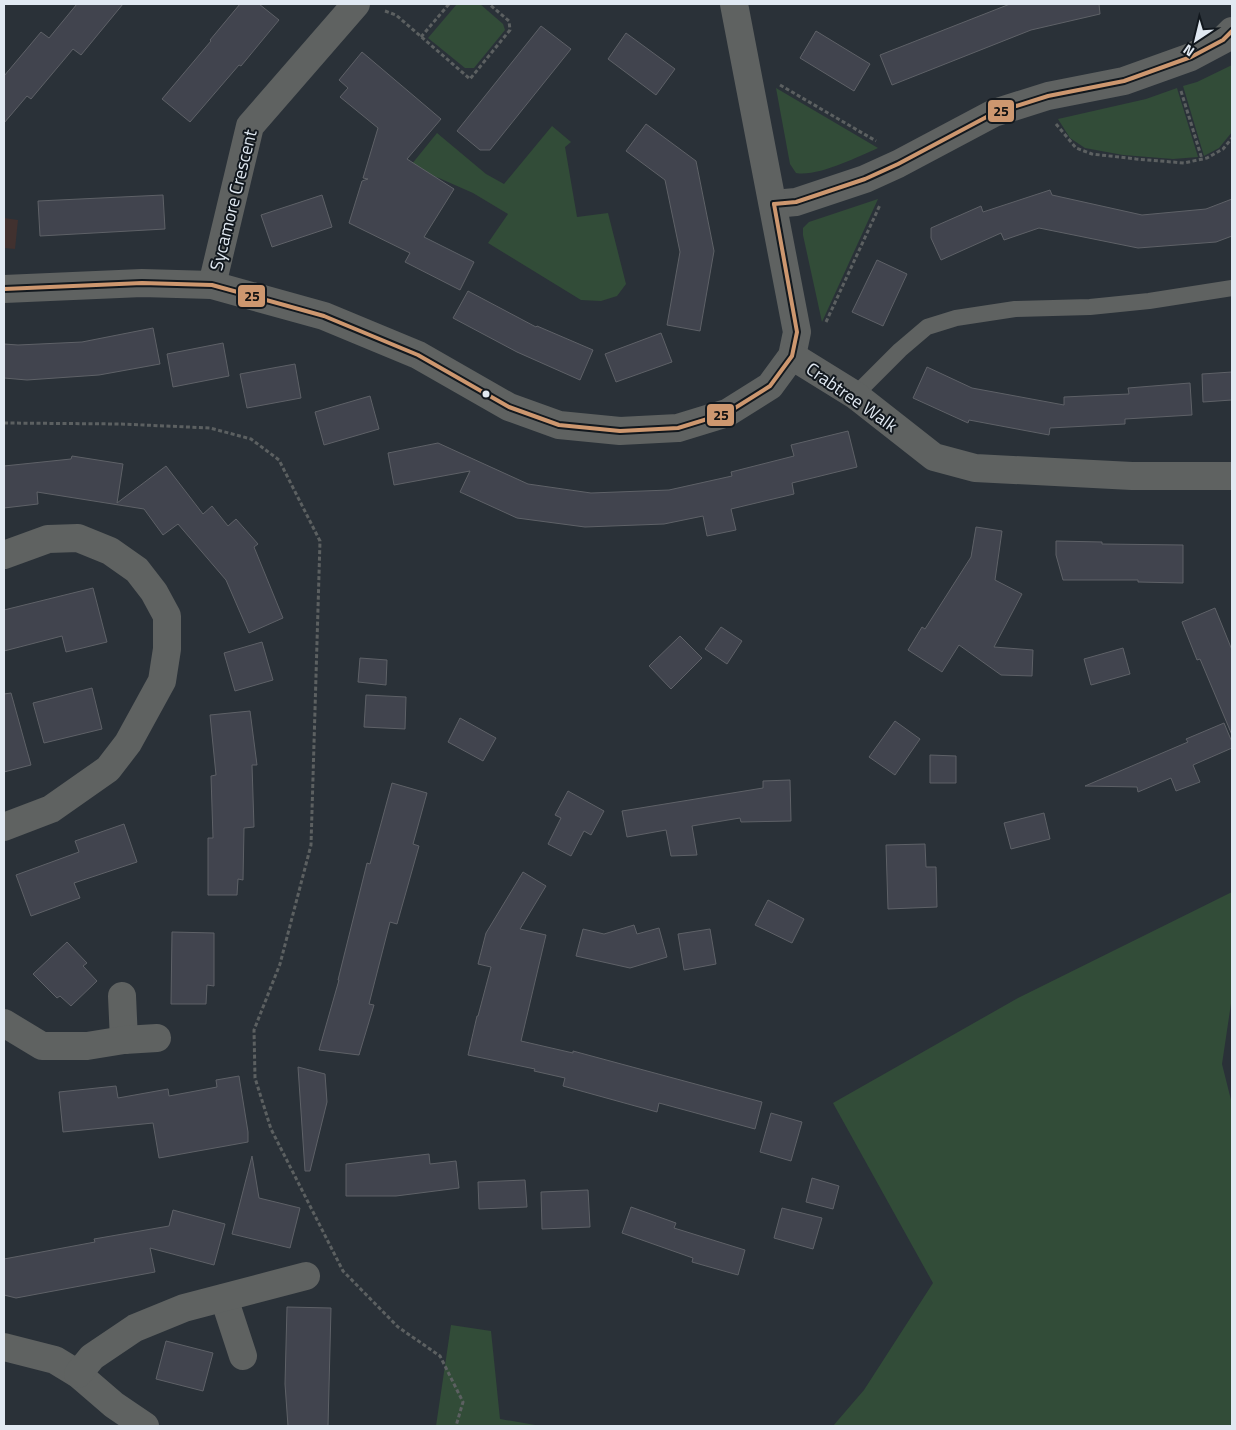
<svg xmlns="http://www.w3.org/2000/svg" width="1236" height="1430" viewBox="0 0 1236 1430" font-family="'Titillium Web',sans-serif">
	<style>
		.industrial { fill: #41312f }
		.green { fill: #324c38 }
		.building { fill: #41444e; stroke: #5e6167 }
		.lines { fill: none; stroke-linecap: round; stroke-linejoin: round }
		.path { stroke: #5c6061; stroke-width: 3; stroke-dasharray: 4 2.5; stroke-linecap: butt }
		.lane { stroke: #5f6261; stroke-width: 16 }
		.street { stroke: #5f6261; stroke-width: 28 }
		.bus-1-casing { stroke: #12181e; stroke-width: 8 }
		.bus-1 { stroke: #cd976f; stroke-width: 4 }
		.bus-dot { fill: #e1e9f2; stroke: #12181e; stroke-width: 2 }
		.labels { text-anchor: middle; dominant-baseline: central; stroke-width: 4; stroke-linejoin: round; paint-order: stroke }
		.street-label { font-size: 18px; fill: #e1e9f2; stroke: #12181e }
		.line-badge { stroke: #12181e; stroke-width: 2 }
		.pale-badge-label { font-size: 14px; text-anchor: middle; font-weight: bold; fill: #111 }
	</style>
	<rect width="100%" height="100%" fill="#2a3138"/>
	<!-- industrial -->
	<path class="industrial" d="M4 218 18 220 15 249 4 248Z"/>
	<!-- green -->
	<g class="green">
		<path d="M457 4H480L503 24 505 30 474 68H465L428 38Z"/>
		<path d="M1232 65V132L1219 148 1204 156 1183 86 1197 82Z"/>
		<path d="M776 88 878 148C857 157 818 177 796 173L790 164Z"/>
		<path d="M1177 88 1198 157 1173 159 1123 155 1085 148 1070 138 1058 119 1146 99Z"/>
		<path d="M552 126 571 142 565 147 577 217 608 213 626 284 617 296 601 301 581 300 488 243 508 214 473 193 439 178 407 170 437 133 486 174 504 184Z"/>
		<path d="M878 199 822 322 803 235V228L809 222Z"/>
		<path d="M1232 892V997L1222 1064 1232 1104V1426H833L864 1390 933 1283 833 1103 1018 998Z"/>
		<path d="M451 1325 491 1331 500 1419 541 1426H436Z"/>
	</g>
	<!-- building -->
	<g class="building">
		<path d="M77 4H123L81 55 73 49 31 99 27 96 4 123V76L41 32 49 38Z"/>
		<path d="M240 4H259L279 20 241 66 239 65 190 122 162 99 211 41 210 40Z"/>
		<path d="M1010 4H1099L1100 14 1031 30 892 85 880 55Z"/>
		<path d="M541 26 571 49 490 150H480L457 131Z"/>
		<path d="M816 31 870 64 854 91 800 58Z"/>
		<path d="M626 33 675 69 656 95 608 59Z"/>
		<path d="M362 52 441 119 407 159 454 189 424 237 474 262 460 290 405 262 410 253 349 223 362 181 368 179 363 178 378 128 340 97 348 88 339 80Z"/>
		<path d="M646 124 696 161 714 251 700 331 667 325 680 252 665 180 626 151Z"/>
		<path d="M1050 190 1052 195 1142 215 1206 209 1232 199V236L1216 242 1138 248 1039 228 1004 240 1001 233 941 260 931 238V228L981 206 983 212Z"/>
		<path d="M163 195 165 229 40 236 38 201Z"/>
		<path d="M322 195 332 227 272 247 261 215Z"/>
		<path d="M877 260 907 274 883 326 852 312Z"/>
		<path d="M468 291 536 327 537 326 593 350 580 380 517 352 453 318Z"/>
		<path d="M153 328 160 364 99 375 27 380 4 378V344L18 345 82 342Z"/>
		<path d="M661 333 672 362 616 382 605 354Z"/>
		<path d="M223 343 229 376 173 387 167 354Z"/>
		<path d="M295 364 301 398 247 408 240 374Z"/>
		<path d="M927 367 972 388 1064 405V397L1129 394 1128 388 1190 383 1192 415 1125 419V424L1050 428 1049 435 969 420 968 423 913 398Z"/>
		<path d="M1232 372V400L1203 402 1202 374Z"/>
		<path d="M370 396 379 429 324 445 315 412Z"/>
		<path d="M848 431 857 467 792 483 794 494 731 509 736 530 707 536 703 516 664 524 585 527 517 518 460 492 470 471 394 485 388 453 438 443 528 484 591 493 669 490 732 476 731 472 794 456 791 445Z"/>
		<path d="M72 456 123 464 117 503 166 466 203 514 212 506 228 526 236 519 258 544 254 547 283 618 249 633 226 580 178 524 163 535 144 509 37 492 38 504 4 508V466L71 459Z"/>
		<path d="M976 527 1002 531 995 580 1022 594 994 647 1033 650 1032 676 1001 675 959 645 942 672 908 650 922 627 925 629 971 557Z"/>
		<path d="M1056 541 1102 542V544L1183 545V583L1138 582V580H1063L1056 555Z"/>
		<path d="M93 588 107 642 66 652 62 636 4 651V610Z"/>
		<path d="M1215 608 1232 650V735L1200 659 1197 660 1182 622Z"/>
		<path d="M721 627 742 641 727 664 705 649Z"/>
		<path d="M680 636 702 658 671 689 649 666Z"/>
		<path d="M262 642 273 680 235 691 224 653Z"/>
		<path d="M1123 648 1130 674 1091 685 1084 659Z"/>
		<path d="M360 658 387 660 386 685 358 682Z"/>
		<path d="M92 688 102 729 44 743 33 703Z"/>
		<path d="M11 693 31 765 4 772V694Z"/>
		<path d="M366 695 406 697 405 729 364 727Z"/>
		<path d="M250 711 257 765H252L254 827 244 828 243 880 238 879 237 895H208V838H213L211 776 216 775 210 715Z"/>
		<path d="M460 718 496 738 483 761 448 742Z"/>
		<path d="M895 721 920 739 895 775 869 757Z"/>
		<path d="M1224 723 1232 742V748L1193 765 1200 782 1176 791 1171 778 1138 792 1137 787 1085 786 1188 742 1186 739Z"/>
		<path d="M930 755 956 756V783H930Z"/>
		<path d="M790 780 791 821 741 822 740 818 692 826 697 855 671 856 666 830 627 837 622 811 763 788V781Z"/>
		<path d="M392 783 427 793 413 844 419 846 397 924 390 922 369 1004 374 1005 359 1055 319 1050 339 980H338L367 863 370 864Z"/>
		<path d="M568 791 604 811 591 835 584 831 571 856 548 844 561 818 555 815Z"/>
		<path d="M1044 813 1050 839 1011 849 1004 823Z"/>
		<path d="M124 824 137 862 74 883 80 898 31 916 16 875 79 852 75 841Z"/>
		<path d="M925 844 926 867H936L937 907 888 909 886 845Z"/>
		<path d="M523 872 546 886 520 929 546 935 521 1041 573 1053V1051L762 1102 755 1129 659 1103 657 1112 563 1086 565 1078 534 1071 535 1069 468 1055 477 1016H478L491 967 478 964 486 933Z"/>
		<path d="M768 900 804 919 792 943 755 925Z"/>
		<path d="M634 925 637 934 659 928 667 957 630 968 576 956 583 929 604 934Z"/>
		<path d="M710 929 716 964 684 970 678 934Z"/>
		<path d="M172 932 214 933V986L207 985 206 1004H171Z"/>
		<path d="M67 942 87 963 83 966 97 981 71 1006 60 996 57 998 33 974Z"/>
		<path d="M298 1067 325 1074 327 1102 310 1171H305Z"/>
		<path d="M239 1076 248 1132V1142L159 1158 153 1123 63 1132 59 1092 116 1086 118 1098 168 1089 169 1096 217 1087 216 1080Z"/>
		<path d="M771 1113 802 1122 791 1161 760 1152Z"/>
		<path d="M429 1154 430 1164 456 1161 459 1188 396 1196H346V1164Z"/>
		<path d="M252 1156 259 1198 300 1208 290 1248 232 1234Z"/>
		<path d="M812 1178 839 1186 833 1209 806 1202Z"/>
		<path d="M525 1180 527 1207 479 1209 478 1182Z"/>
		<path d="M588 1190 590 1227 542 1229 541 1192Z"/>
		<path d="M631 1207 676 1223 674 1228 745 1250 738 1275 692 1262 693 1258 622 1233Z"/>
		<path d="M782 1208 822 1218 813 1249 774 1238Z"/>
		<path d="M173 1210 225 1224 214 1265 150 1248 155 1272 16 1298 4 1295V1259L95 1242 94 1239 169 1226Z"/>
		<path d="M287 1307 331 1308 328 1426H288L285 1384Z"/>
		<path d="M166 1341 213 1353 203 1391 156 1379Z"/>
	</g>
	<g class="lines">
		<!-- path -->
		<g class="path">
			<path d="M385 11 396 15 470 79 510 30 509 21 489 4"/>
			<path d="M421 37 449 4"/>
			<path d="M780 85 876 141"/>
			<path d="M1181 91 1202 159"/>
			<path d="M1056 124 1076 148 1092 154 1136 159 1184 163 1207 158 1223 149 1232 138"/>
			<path d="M826 322 880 205"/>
			<path d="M4 423 121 424 210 428 251 439 279 460 320 541 311 845 280 964 254 1030 255 1078 271 1129 343 1271 398 1327 440 1356 463 1402 456 1426"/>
		</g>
		<!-- lane -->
		<path class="lane" d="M855 395 900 350 927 327 956 318 1015 309 1090 307 1149 301 1232 288"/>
		<!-- street -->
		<g class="street">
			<path d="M774 204 796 202 865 179 898 164 994 113 1048 96 1124 81 1191 57 1223 40 1232 31"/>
			<path d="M212 285 250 126 356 4"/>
			<path d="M4 289 142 283 212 285 324 316 418 355 509 407 559 425 620 431 678 428 727 413 770 386 792 356 797 332 734 4"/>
			<path d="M792 356 855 395 934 457 975 468 1132 476H1232"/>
			<path d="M4 555 48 539 78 538 110 551 137 570 154 592 167 616V649L162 681 128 743 108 769 51 809 4 827"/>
			<path d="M122 996 124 1040"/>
			<path d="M4 1023 42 1046H87L124 1040 157 1038"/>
			<path d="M224 1298 243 1356"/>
			<path d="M4 1347 55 1360 78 1374 114 1405 145 1426"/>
			<path d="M78 1374 92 1357 135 1328 184 1308 306 1276"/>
		</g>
		<!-- bus-1 casing -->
		<g class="bus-1-casing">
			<g id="bus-1">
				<path d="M774 204 796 202 865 179 898 164 994 113 1048 96 1124 81 1191 57 1223 40 1232 31"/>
				<path d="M4 289 142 283 212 285 324 316 418 355 509 407 559 425 620 431 678 428 727 413 770 386 792 356 797 332 774 204"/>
			</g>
		</g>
		<!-- bus-1 -->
		<use href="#bus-1" class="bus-1"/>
	</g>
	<!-- markers -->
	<circle class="bus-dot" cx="486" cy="394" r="4.5"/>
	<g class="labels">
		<!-- street labels -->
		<g class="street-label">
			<text transform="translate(233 200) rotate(-76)">Sycamore Crescent</text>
			<text transform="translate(852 397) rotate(35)">Crabtree Walk</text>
		</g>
	</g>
	<g class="line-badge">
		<rect x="987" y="99" width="28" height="24" rx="5" fill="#cd976f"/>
		<rect x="237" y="284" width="29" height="24" rx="5" fill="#cd976f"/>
		<rect x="706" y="403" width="29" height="24" rx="5" fill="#cd976f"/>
	</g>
	<g class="pale-badge-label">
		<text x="1001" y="116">25</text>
		<text x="252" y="301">25</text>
		<text x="721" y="420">25</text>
	</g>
	<!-- border -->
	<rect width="1236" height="1430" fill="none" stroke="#e1e9f2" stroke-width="10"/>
	<!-- north arrow -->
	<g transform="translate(1196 40) rotate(215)" stroke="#12181e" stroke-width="4" paint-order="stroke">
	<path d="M0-4L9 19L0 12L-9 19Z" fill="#e1e9f2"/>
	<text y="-8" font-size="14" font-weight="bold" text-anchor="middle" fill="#e1e9f2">N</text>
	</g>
</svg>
